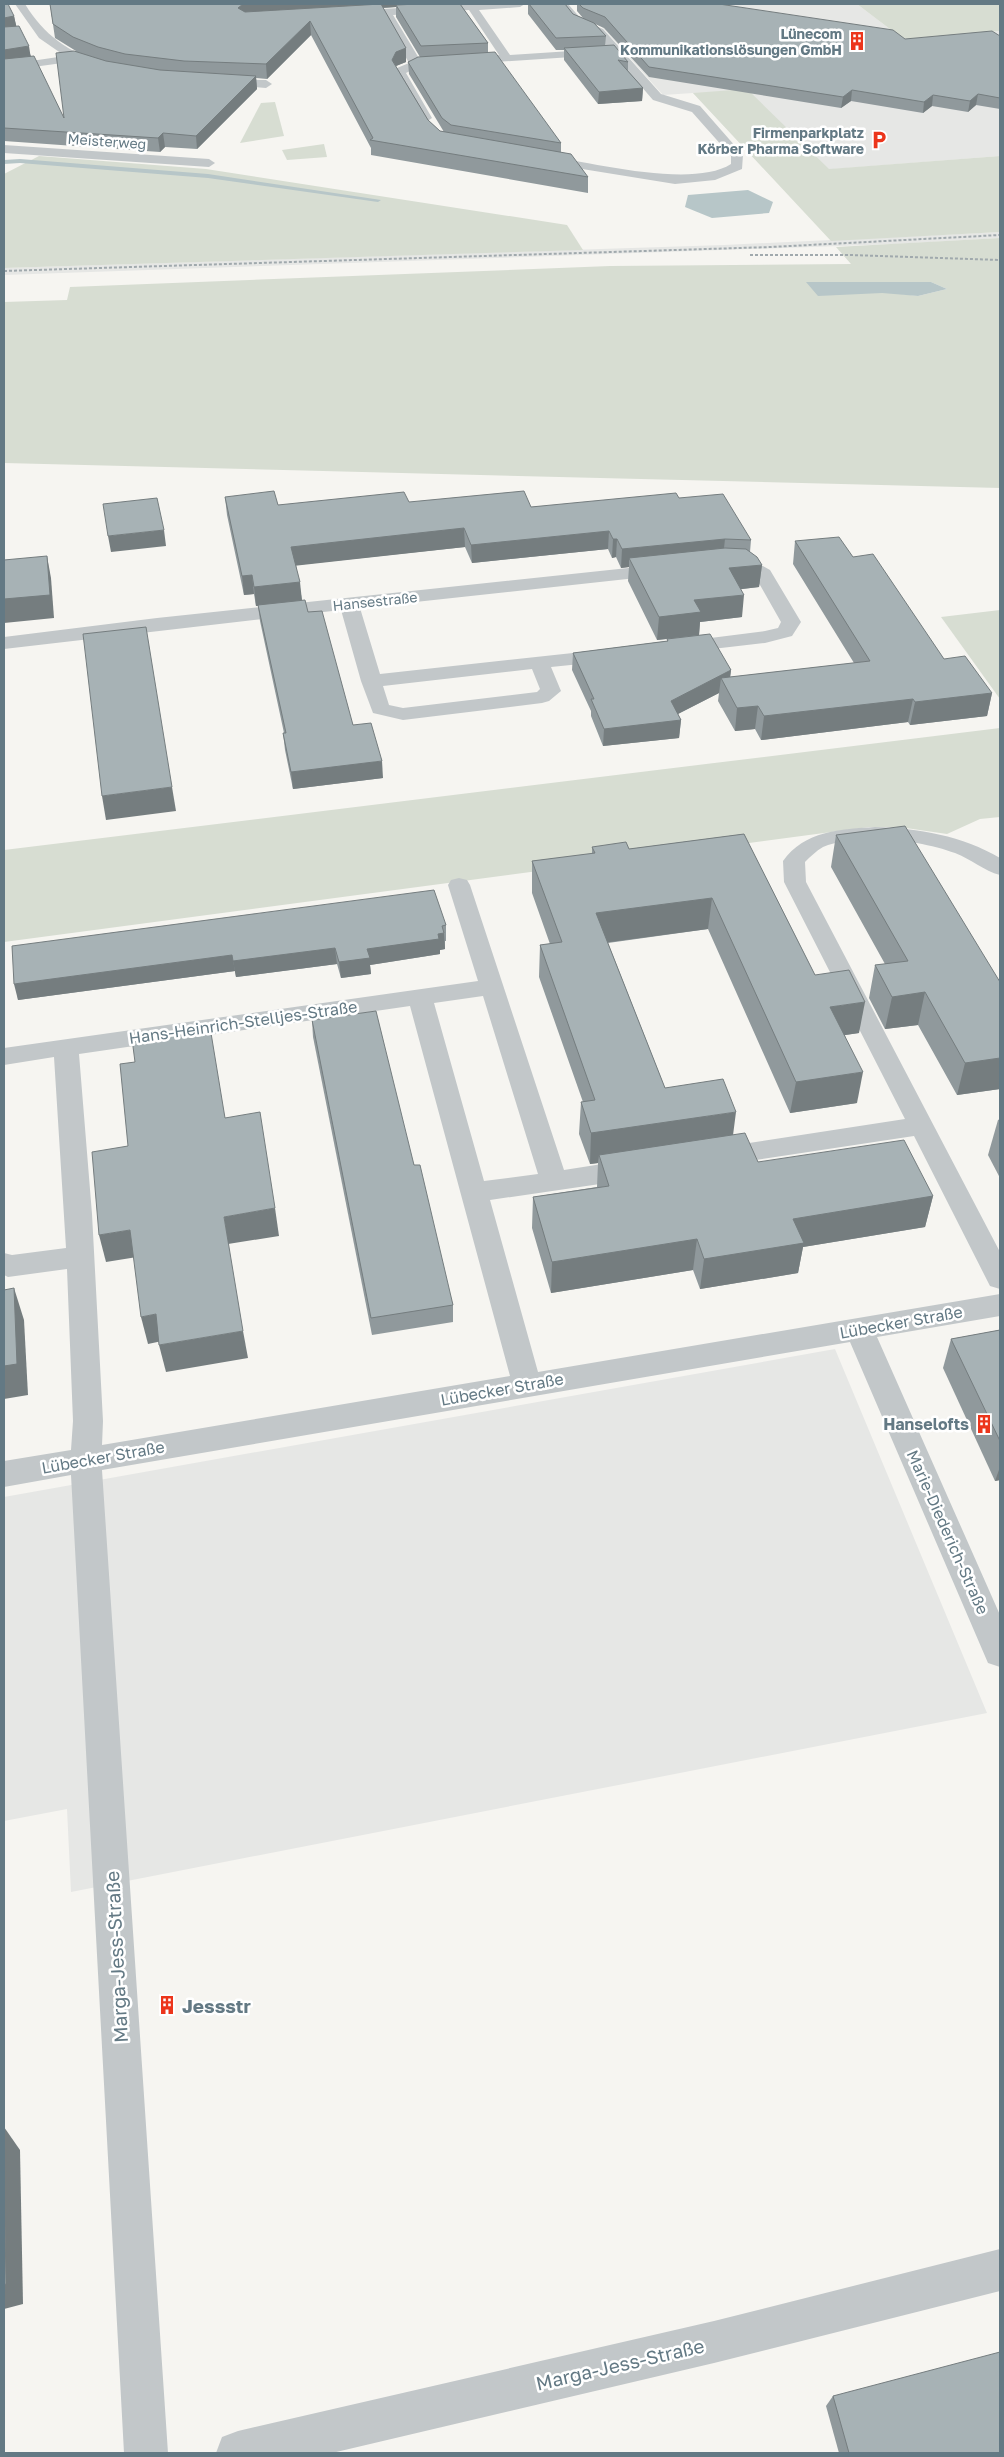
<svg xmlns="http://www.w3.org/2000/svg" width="1004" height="2457" viewBox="0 0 1004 2457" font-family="'Golos Text',sans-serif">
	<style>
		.built { fill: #e6e7e5 }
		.green { fill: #d7ddd2; fill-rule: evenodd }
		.water { fill: #b7c6c8 }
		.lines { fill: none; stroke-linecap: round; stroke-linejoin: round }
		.stream { fill: #b7c6c8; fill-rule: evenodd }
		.minor { fill: #c2c7c9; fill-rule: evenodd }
		.rail { stroke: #a0a9ad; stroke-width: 2; stroke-dasharray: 3 2; stroke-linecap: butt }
		.wall { fill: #90999c; fill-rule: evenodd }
		.shaded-wall { fill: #757d7f }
		.building { fill: #a7b2b5; stroke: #757d7f }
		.labels { text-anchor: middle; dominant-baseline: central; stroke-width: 5; stroke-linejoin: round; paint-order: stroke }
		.far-poi-label { font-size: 14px; font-weight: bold; fill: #637984; stroke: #fff; text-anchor: end }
		.far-street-label { font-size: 14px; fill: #637984; stroke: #fff }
		.street-label { font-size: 16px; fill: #637984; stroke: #fff }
		.poi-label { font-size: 16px; font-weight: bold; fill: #637984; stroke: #fff; text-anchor: end }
		.near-street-label { font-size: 19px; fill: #637984; stroke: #fff }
		.near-poi-label { font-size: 19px; font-weight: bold; fill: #637984; stroke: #fff; text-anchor: start }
	</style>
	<rect width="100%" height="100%" fill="#f6f5f1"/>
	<!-- built -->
	<g class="built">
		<path d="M581 4H857L903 39 1000 31V156L769 174 693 93 663 95Z"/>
		<path d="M1000 232V238L895 244 4 275V268L724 245Z"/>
		<path d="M835 1349 987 1713 71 1892 67 1809 4 1821V1497Z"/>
	</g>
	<!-- green -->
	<g class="green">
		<path d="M857 4H1000V31L903 39Z"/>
		<path d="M747 89 829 169 1000 156V232L831 241 693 93Z"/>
		<path d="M275 102 284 136 240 143 261 103Z"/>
		<path d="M324 144 327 157 287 160 282 150Z"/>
		<path d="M39 156 206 169 567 225 583 250 4 268V174Z"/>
		<path d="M1000 238V488L4 463V302L67 300 70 287 610 266 851 264 836 247ZM807 282H931L947 289 918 296Z"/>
		<path d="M1000 610V699L941 617Z"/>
		<path d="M1000 728V817L980 819 947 834 899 827H869L4 942V850Z"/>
	</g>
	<!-- water -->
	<g class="water">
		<path d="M748 190 773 202 769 213 712 218 685 207 688 195Z"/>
		<path d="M806 282H931L947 289 918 296 882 293 818 296Z"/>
	</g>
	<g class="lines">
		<!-- stream -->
		<path class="stream" d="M20 159 208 174 381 200 378 202 208 178 20 163 4 164V160Z"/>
		<!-- minor -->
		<g class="minor">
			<path d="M15 4H25C44 35 68 52 103 63V67L99 68 77 61 4 71V65L65 56 39 38Z"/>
			<path d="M469 4H525L520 7 479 10 510 55 602 49 608 52 602 55 418 67 406 73 432 118 426 122 420 118 394 73 397 68 409 63 382 15 348 17 343 14 348 11ZM469 10 499 55 420 60 393 15Z"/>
			<path d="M558 4H568L582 20 603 29 661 94 700 106 743 155 742 169 715 180 675 184 539 162 537 159 543 155C589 162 692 189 731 164V156L692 112 653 100 595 33 574 24Z"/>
			<path d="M220 79 266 80 272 84 266 88 216 84 214 82Z"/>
			<path d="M4 145 209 159 215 163 209 167 4 153Z"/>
			<path d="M726 559 754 561 770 570 801 622 792 636 765 643 678 653 671 651 668 647 671 643 765 631 778 628 781 622 756 578 744 570 720 568 717 564 720 560Z"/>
			<path d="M666 564 673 566 675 570 673 574 360 608 380 674 610 649 617 651 620 655 617 659 610 661 551 667 561 691 549 701 542 703 403 720 373 713 361 681 341 610 4 649V637L157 618ZM532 669 540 689 537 692 403 708 389 705 383 686Z"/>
			<path d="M875 827C918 828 963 836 1000 858V875C984 871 971 859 955 853 921 840 857 832 823 847 816 851 810 857 805 862L806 882 1000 1252V1289L990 1286 914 1136 716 1166 707 1164 703 1157 707 1150 716 1148 905 1119 784 882 783 861C804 831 841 829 875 827Z"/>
			<path d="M459 878 467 880 470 885 564 1170 634 1159 643 1162 647 1169 643 1176 634 1179 490 1200 538 1372 1000 1294V1316L877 1337 1000 1615V1667L988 1663 850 1342 102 1470 168 2453H124L71 1475 4 1487V1461L71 1450 73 1421 67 1269 8 1277 4 1275V1253L12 1255 66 1248 54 1057 4 1065V1048L478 981 448 885 451 880ZM483 996 538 1174 484 1181 434 1003ZM410 1006 510 1376 102 1445 103 1421 92 1214 79 1054Z"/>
			<path d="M1000 2249V2291L714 2363 332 2453H216L222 2437 238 2431 714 2321Z"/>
		</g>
		<!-- rail -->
		<g class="rail">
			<path d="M750 255H851L1000 260"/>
			<path d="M4 271 771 247 1000 235"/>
		</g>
	</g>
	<!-- wall -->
	<g class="wall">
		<path d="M4 4 14 16 16 26 31 56 64 118 76 51 55 38 50 4H460L488 43V53L561 143V152L588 177V193L371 155V148L311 35 267 79 256 78 257 89 197 149 165 147 160 152 4 141ZM396 7V17L420 57 408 62 409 74 444 132 440 131 428 120 396 66 406 62 383 8Z"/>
		<path d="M528 4H565L573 14 583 18 577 11V4H719L905 39 1000 36V109L976 105 968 112 932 106 923 113 851 101 841 108 649 77 604 28 595 24 606 36 605 46 628 62V71L643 88 642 101 598 104 564 60V50H556L528 14Z"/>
		<path d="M225 497 278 505 409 502 531 507 679 498 751 540 750 552 762 565 759 587 741 589 742 617 700 622 699 635 731 670 730 677 854 663 793 564 795 541 853 557 944 659 992 693 987 716 910 725 908 722 761 740 755 729 735 731 718 701 719 693 678 714 681 720 679 738 603 746 591 716V711L572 670 573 653 667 641V639L657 640 628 581 629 567 621 568 616 557 612 558 608 549 472 563 465 547 296 565 302 600 308 612 353 725 383 778 293 789 285 750 283 733H284L260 621 258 606H256L254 594 244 595 227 515Z"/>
		<path d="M744 834 815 975 859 1033 845 1035 857 1103 790 1113 708 929 608 943 665 1088 733 1135 758 1162 933 1196 925 1227 803 1247 798 1273 700 1289 693 1270 551 1293 532 1228 533 1197 597 1187 598 1163 590 1164 579 1134 581 1102H583L539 977 540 945 550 944 532 893V861L592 854V847L629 849Z"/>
		<path d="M836 835 1000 982V1089L957 1095 918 1025 885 1029 869 998 875 965 885 964 831 867Z"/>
		<path d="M446 925V941H445V949L440 950V954L370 965 371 974 341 978 337 964 236 977 235 971 18 1000 12 946Z"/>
		<path d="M312 1020 414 1165 453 1305V1322L372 1335 313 1037Z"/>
		<path d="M1000 1119V1178L988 1155 998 1120Z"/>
		<path d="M1000 1330V1480L995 1481 943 1368 951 1339Z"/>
		<path d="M833 2396 1000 2453H839L826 2406Z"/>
	</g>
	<!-- shaded-wall -->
	<g class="shaded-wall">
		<path d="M243 4H447L396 5V7L246 16 238 8Z"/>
		<path d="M14 16 17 29 4 31V18Z"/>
		<path d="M310 21 311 35 267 79 266 64Z"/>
		<path d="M29 46 31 59 4 63V50Z"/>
		<path d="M406 48V62L396 66 392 60 396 52Z"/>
		<path d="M256 76 257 89 197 149 196 136Z"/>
		<path d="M643 88 642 101 598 104 599 92Z"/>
		<path d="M852 90 851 101 841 108 843 97Z"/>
		<path d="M978 94 976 105 968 112 970 101Z"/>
		<path d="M933 95 932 106 923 113 924 102Z"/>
		<path d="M163 133 165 147 160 152 158 138Z"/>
		<path d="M464 528 465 547 293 566 291 547Z"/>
		<path d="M164 530 166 546 111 552 108 536Z"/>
		<path d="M609 531 608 549 472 563 471 545Z"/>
		<path d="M613 539H617L616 557 612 558Z"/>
		<path d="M725 539 723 557 629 558V567L621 568 622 549Z"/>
		<path d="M47 556 51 578 54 618 4 623V599Z"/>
		<path d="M762 565 759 587 726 591 729 568Z"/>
		<path d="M252 575 254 594 244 595 242 576Z"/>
		<path d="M300 582 302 601 256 606 254 587Z"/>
		<path d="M744 595 742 617 700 622 699 635 657 640 659 617 694 600Z"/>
		<path d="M731 670 729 687 721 678 719 693 670 718 671 701Z"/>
		<path d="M992 693 987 716 910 725 915 702Z"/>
		<path d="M913 699 908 722 761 740 764 716Z"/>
		<path d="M758 706 755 729 735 731 737 708Z"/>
		<path d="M681 720 679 738 603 746 604 729Z"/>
		<path d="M382 761 383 778 293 789 291 772Z"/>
		<path d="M172 787 176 811 106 820 102 796Z"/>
		<path d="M712 898 708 929 595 944 596 913Z"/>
		<path d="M444 933 445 949 440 950V954L370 965 371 974 341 978 339 962 367 949Z"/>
		<path d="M335 948 337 964 236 977 233 961Z"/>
		<path d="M232 955 235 971 18 1000 14 984Z"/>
		<path d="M925 992 918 1025 885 1029 892 997Z"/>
		<path d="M865 1002 859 1033 825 1038 830 1007Z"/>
		<path d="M1000 1058V1089L957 1095 965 1063Z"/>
		<path d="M863 1072 857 1103 790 1113 796 1082Z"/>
		<path d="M736 1112 732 1143 599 1155 598 1163 590 1164 591 1133Z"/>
		<path d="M933 1196 925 1227 803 1247 798 1273 700 1289 704 1259 793 1219Z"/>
		<path d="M275 1208 279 1236 228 1244 224 1217Z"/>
		<path d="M130 1230 137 1257 106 1262 99 1235Z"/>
		<path d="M697 1239 693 1270 551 1293 552 1262Z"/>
		<path d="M14 1288 24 1320 28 1395 4 1399V1366Z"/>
		<path d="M156 1314 162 1341 148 1344 141 1317Z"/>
		<path d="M243 1331 248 1358 166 1372 159 1345Z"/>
		<path d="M1000 1467V1480L995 1481Z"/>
		<path d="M4 2127 20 2150 23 2304 4 2309Z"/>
	</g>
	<!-- building -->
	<g class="building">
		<path d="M4 4H8L14 16 4 18Z"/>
		<path d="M50 4H243L238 8 245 12 381 4 406 48 396 52 392 60 428 120 440 131 571 154 588 177 370 140 373 138 310 21 266 64 184 61 125 54 98 47 73 37 53 24Z"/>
		<path d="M418 4H460L488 43 421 46 396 5Z"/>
		<path d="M529 4H565L573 14 594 23 606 36 556 38Z"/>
		<path d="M579 4H719L893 30 905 39 992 31 1000 36V98L978 94 970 101 933 95 924 102 852 90 843 97 649 67 605 17 583 8Z"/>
		<path d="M19 26 29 46 4 50V27Z"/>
		<path d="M614 45 628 62 618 60 643 88 599 92 564 48Z"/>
		<path d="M74 51 106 61 160 70 256 76 196 136 163 133 158 138 4 128V59L34 56 64 118 56 53Z"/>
		<path d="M495 52 561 143 451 125 442 118 408 62 418 57Z"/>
		<path d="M274 491 278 505 404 492 409 502 524 491 531 507 676 493 679 498 723 494 751 540 725 539 622 549 617 539H613L609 531 471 545 464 528 291 547 300 582 254 587 252 575 242 576 225 497Z"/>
		<path d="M157 498 164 530 108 536 103 504Z"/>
		<path d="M839 537 853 557 873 554 944 659 965 656 992 693 915 702 913 699 764 716 758 706 737 708 721 678 870 661 795 541Z"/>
		<path d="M725 548 746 549 757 557 762 565 729 568 744 595 694 600 701 612 659 617 629 558Z"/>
		<path d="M47 556 50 595 4 599V560Z"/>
		<path d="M305 600 308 612 322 611 353 725 371 723 382 761 291 772 283 733H286L258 605Z"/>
		<path d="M146 627 172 787 102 796 83 634Z"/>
		<path d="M710 634 731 670 671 701 681 720 604 729 591 699H594L573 653 668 641 667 639Z"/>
		<path d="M905 826 1000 982V1058L965 1063 925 992 892 997 875 965 908 961 836 835Z"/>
		<path d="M744 834 815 975 849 970 865 1002 830 1007 863 1072 796 1082 712 898 596 913 665 1088 723 1079 736 1112 591 1133 581 1102 595 1100 540 945 562 942 532 861 595 853 592 847 626 842 629 849Z"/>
		<path d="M434 890 446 925 442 926 444 933 438 934 439 939 367 949 370 958 339 962 335 948 233 961 232 955 14 984 12 946Z"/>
		<path d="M376 1011 414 1165H420L453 1305 371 1318 312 1020Z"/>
		<path d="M210 1027 225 1118 260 1112 275 1208 224 1217 243 1331 159 1345 156 1314 141 1317 130 1230 99 1235 92 1152 128 1146 120 1064 135 1062 132 1039Z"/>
		<path d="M745 1133 758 1162 904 1140 933 1196 793 1219 804 1243 704 1259 697 1239 552 1262 533 1197 609 1186 599 1155Z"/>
		<path d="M14 1288 17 1364 4 1366V1290Z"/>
		<path d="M1000 1330V1441L951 1339Z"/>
		<path d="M4 2166 6 2284 4 2285Z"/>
		<path d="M1000 2352V2453H849L833 2396Z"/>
	</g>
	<!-- icons -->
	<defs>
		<g id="building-bare" transform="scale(1.5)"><path d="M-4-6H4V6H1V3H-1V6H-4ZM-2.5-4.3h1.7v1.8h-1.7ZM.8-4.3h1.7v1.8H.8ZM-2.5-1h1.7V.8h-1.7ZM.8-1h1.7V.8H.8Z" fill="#ec351b" stroke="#fff" stroke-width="2.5" paint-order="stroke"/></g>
		<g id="parking-bare" transform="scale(1.5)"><path d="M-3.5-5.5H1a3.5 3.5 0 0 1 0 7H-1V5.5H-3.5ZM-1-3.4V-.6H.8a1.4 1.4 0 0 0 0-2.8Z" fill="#ec351b" stroke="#fff" stroke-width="2.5" paint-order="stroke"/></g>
	</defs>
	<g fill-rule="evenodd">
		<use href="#building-bare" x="857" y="41"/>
		<use href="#parking-bare" x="879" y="140"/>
		<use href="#building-bare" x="984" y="1424"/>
		<use href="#building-bare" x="167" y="2005"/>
	</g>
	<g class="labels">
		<!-- far-poi labels -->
		<g class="far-poi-label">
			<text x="842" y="33">Lünecom<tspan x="842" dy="16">Kommunikationslösungen GmbH</tspan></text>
			<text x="864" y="132">Firmenparkplatz<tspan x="864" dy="16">Körber Pharma Software</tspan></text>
		</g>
		<!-- far-street labels -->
		<g class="far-street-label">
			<text transform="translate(107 141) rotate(4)">Meisterweg</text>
			<text transform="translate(375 601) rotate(-6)">Hansestraße</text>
		</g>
		<!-- street labels -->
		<g class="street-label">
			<text transform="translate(243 1022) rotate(-8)">Hans-Heinrich-Stelljes-Straße</text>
			<text transform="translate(901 1322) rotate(-10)">Lübecker Straße</text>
			<text transform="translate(502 1389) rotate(-10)">Lübecker Straße</text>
			<text transform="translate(103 1457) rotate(-10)">Lübecker Straße</text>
			<text transform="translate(948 1532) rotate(66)">Marie-Diederich-Straße</text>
		</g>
		<!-- poi labels -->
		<g class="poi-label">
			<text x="969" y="1424">Hanselofts</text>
		</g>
		<!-- near-street labels -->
		<g class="near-street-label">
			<text transform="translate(116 1957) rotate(-93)">Marga-Jess-Straße</text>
			<text transform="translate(620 2364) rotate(-13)">Marga-Jess-Straße</text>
		</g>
		<!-- near-poi labels -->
		<g class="near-poi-label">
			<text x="182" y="2005">Jessstr</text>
		</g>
	</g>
	<!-- border -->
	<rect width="1004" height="2457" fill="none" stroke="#637984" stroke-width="10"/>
</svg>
